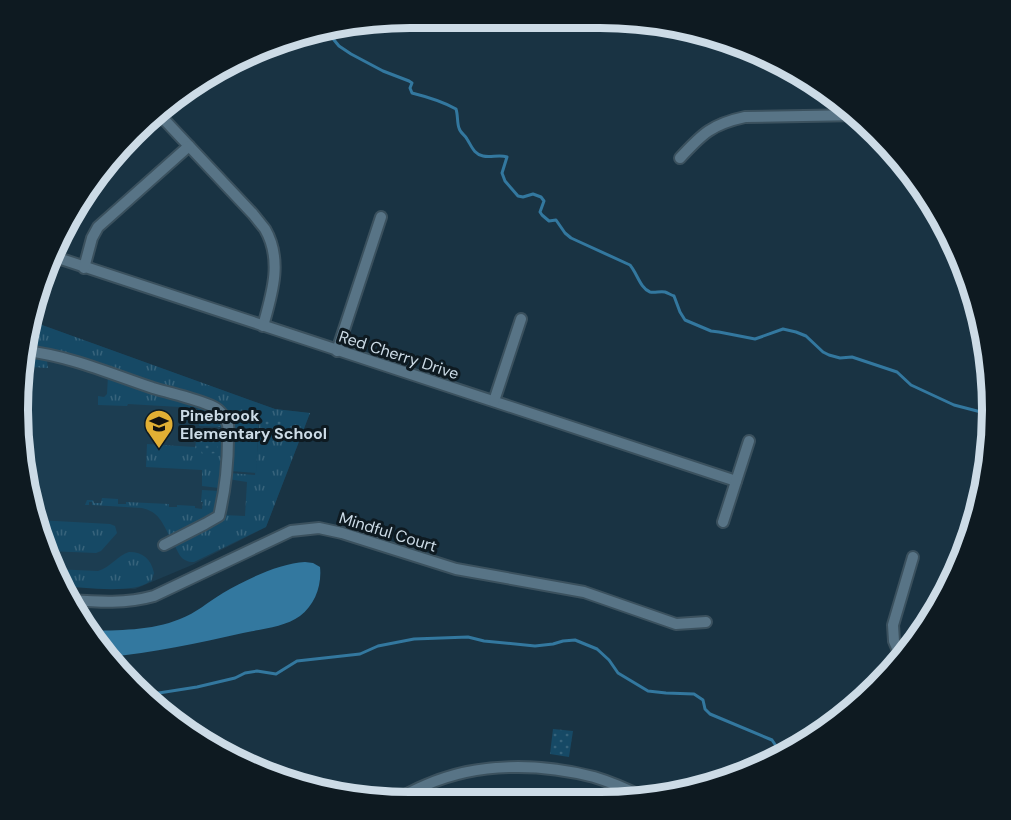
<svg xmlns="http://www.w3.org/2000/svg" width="1011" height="820" viewBox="0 0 1011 820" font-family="'DM Sans',sans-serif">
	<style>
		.built { fill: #1c3d51 }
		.grass { fill: url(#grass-tufts) }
		.park { fill: url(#park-dots) }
		.pitch { fill: #164965 }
		.water { fill: #33789f }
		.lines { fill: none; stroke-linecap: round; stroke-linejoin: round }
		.stream { stroke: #33789f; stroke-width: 3 }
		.minor-casing { stroke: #3b515e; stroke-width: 14 }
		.minor { stroke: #587486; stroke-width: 10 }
		.labels { text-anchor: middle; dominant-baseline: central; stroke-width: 6; stroke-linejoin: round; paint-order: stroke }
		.street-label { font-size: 16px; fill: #ccdbe6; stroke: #0e1a21 }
		.poi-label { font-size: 16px; font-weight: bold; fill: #ccdbe6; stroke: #0e1a21; text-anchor: start }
		.rim { fill: none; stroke: #ccdbe6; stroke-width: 8 }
	</style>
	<defs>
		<pattern id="grass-tufts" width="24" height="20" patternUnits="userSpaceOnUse" patternTransform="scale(1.5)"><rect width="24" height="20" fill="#164965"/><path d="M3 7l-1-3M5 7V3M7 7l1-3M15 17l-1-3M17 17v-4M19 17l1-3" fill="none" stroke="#37637b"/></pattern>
		<pattern id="park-dots" width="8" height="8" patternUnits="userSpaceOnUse" patternTransform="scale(1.5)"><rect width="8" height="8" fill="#164965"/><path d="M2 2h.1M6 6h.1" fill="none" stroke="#37637b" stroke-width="1.8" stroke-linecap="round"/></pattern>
	</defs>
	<rect width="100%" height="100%" fill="#193343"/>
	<!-- built -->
	<path class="built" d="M31 321 275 409 310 413 266 527 192 565 135 589 60 586 25 486 19 384Z"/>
	<!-- grass -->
	<g class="grass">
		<path d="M31 321 275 409 310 413 266 527 194 562C181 562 179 554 174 544L223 515 245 516 247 482 228 479 229 473 255 475 260 418 227 414 151 382 58 351 27 345Z"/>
		<path d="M25 354 44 357 47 361 48 368 30 367V382L26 381 23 378Z"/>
		<path d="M108 376 214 411 221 421 222 427 199 426V422L212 423 210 411 198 410 197 408 128 404 127 406 98 405V396L104 397 107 394Z"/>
		<path d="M197 429 223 431 219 488 202 486V470L146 467 147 444 195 447V449L218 433 197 431Z"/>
		<path d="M202 490 219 491 215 512 210 516 170 537C162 522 159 512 142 508L92 505V502H89V505H85L87 500H93L94 503H101L102 498 118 499V504H126V502L169 504V507H177V505L195 506V508L202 509 203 502H201Z"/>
		<path d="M37 520 110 524 115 526 117 533 101 551 96 553 47 551Z"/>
		<path d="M129 552C143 552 151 559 154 573L151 582 150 581C134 595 81 587 60 586L53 569 98 571C111 567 117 556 129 552Z"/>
	</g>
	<!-- park -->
	<g class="park">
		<path d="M262 418 282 420 281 440 260 438Z"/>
		<path d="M197 431 218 433V453L202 454 200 449H195Z"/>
		<path d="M553 729 573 731 569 757 550 754Z"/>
	</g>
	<!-- pitch -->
	<path class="pitch" d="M234 417 259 418 256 473 230 471Z"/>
	<!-- water -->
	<path class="water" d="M305 562 313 563 320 567C322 585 315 605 300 616 285 627 261 629 243 633 198 643 153 653 107 657L99 649 88 631C118 630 151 631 180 619 196 613 208 602 223 593 245 580 280 563 305 562Z"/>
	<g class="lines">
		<!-- stream -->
		<g class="stream">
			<path d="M325 29 339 46 351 54 383 71 409 81 412 83 410 88 412 93C428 97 442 101 456 109 458 115 457 123 459 128 460 133 465 135 467 139 472 147 474 154 483 156 491 158 499 154 507 157L502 173 505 181 518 196 523 197 533 194 541 197 544 201 540 212 542 215 549 221 556 220 565 233 571 238 630 265C637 273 640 288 650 292 655 293 660 291 665 292 668 293 671 295 674 296L680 312 685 320 711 331 719 332 755 339 783 329 796 332 806 336 823 352 829 355 840 358 852 357 897 372 911 385 954 405 981 412 991 419"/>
			<path d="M146 695 197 687 235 678 245 673 257 671 276 674 297 661 360 654 378 646 414 639 468 637 484 641 535 646 553 644 563 641 575 640 597 649 609 660 618 673 648 691 666 693 694 694 703 700 705 709 710 714 772 740 783 756"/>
		</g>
		<!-- minor casing -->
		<g class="minor-casing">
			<g id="minor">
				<path d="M158 113 253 214C257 219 261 224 265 229 283 260 272 294 263 326"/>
				<path d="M680 158C702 134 712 124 745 117L860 115"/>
				<path d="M52 256 736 481"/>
				<path d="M84 268 92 238 98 227 189 146"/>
				<path d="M26 351C70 356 111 374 153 388 173 394 195 398 214 407 220 410 226 418 228 425 229 429 228 434 228 438 228 464 225 491 219 516L205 524 164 545"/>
				<path d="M337 351 381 217"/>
				<path d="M494 401 521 319"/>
				<path d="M723 522 749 441"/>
				<path d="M69 600C98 602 126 604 154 596L291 531 319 528 342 533 456 569 584 592 676 624 706 622"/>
				<path d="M902 660 894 641 893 625 913 557"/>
				<path d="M392 801C404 796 414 790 426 785 478 762 540 763 594 777 611 782 629 790 645 798"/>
			</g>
		</g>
		<!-- minor -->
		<use href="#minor" class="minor"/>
	</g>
	<!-- icons -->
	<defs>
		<g id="school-pin" transform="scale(1.5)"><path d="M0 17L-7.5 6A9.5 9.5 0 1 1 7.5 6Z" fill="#e1af34" stroke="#0e1a21"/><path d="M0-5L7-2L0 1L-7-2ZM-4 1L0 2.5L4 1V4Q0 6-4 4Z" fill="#111"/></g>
	</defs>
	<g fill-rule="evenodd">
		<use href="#school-pin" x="159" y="424"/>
	</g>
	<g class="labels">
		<!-- street labels -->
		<g class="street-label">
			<text transform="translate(399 355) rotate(18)">Red Cherry Drive</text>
			<text transform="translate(388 532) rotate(17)">Mindful Court</text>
		</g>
		<!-- poi labels -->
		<g class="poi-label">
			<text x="180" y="415">Pinebrook<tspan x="180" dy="18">Elementary School</tspan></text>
		</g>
	</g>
	<!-- crop -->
	<path d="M0 0H1011V820H0ZM410 28H600A382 382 0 0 1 982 410V410A382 382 0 0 1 600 792H410A382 382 0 0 1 28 410V410A382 382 0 0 1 410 28Z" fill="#0e1a21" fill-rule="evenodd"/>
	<path class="rim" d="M410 28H600A382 382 0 0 1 982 410V410A382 382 0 0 1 600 792H410A382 382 0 0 1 28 410V410A382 382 0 0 1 410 28Z"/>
</svg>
